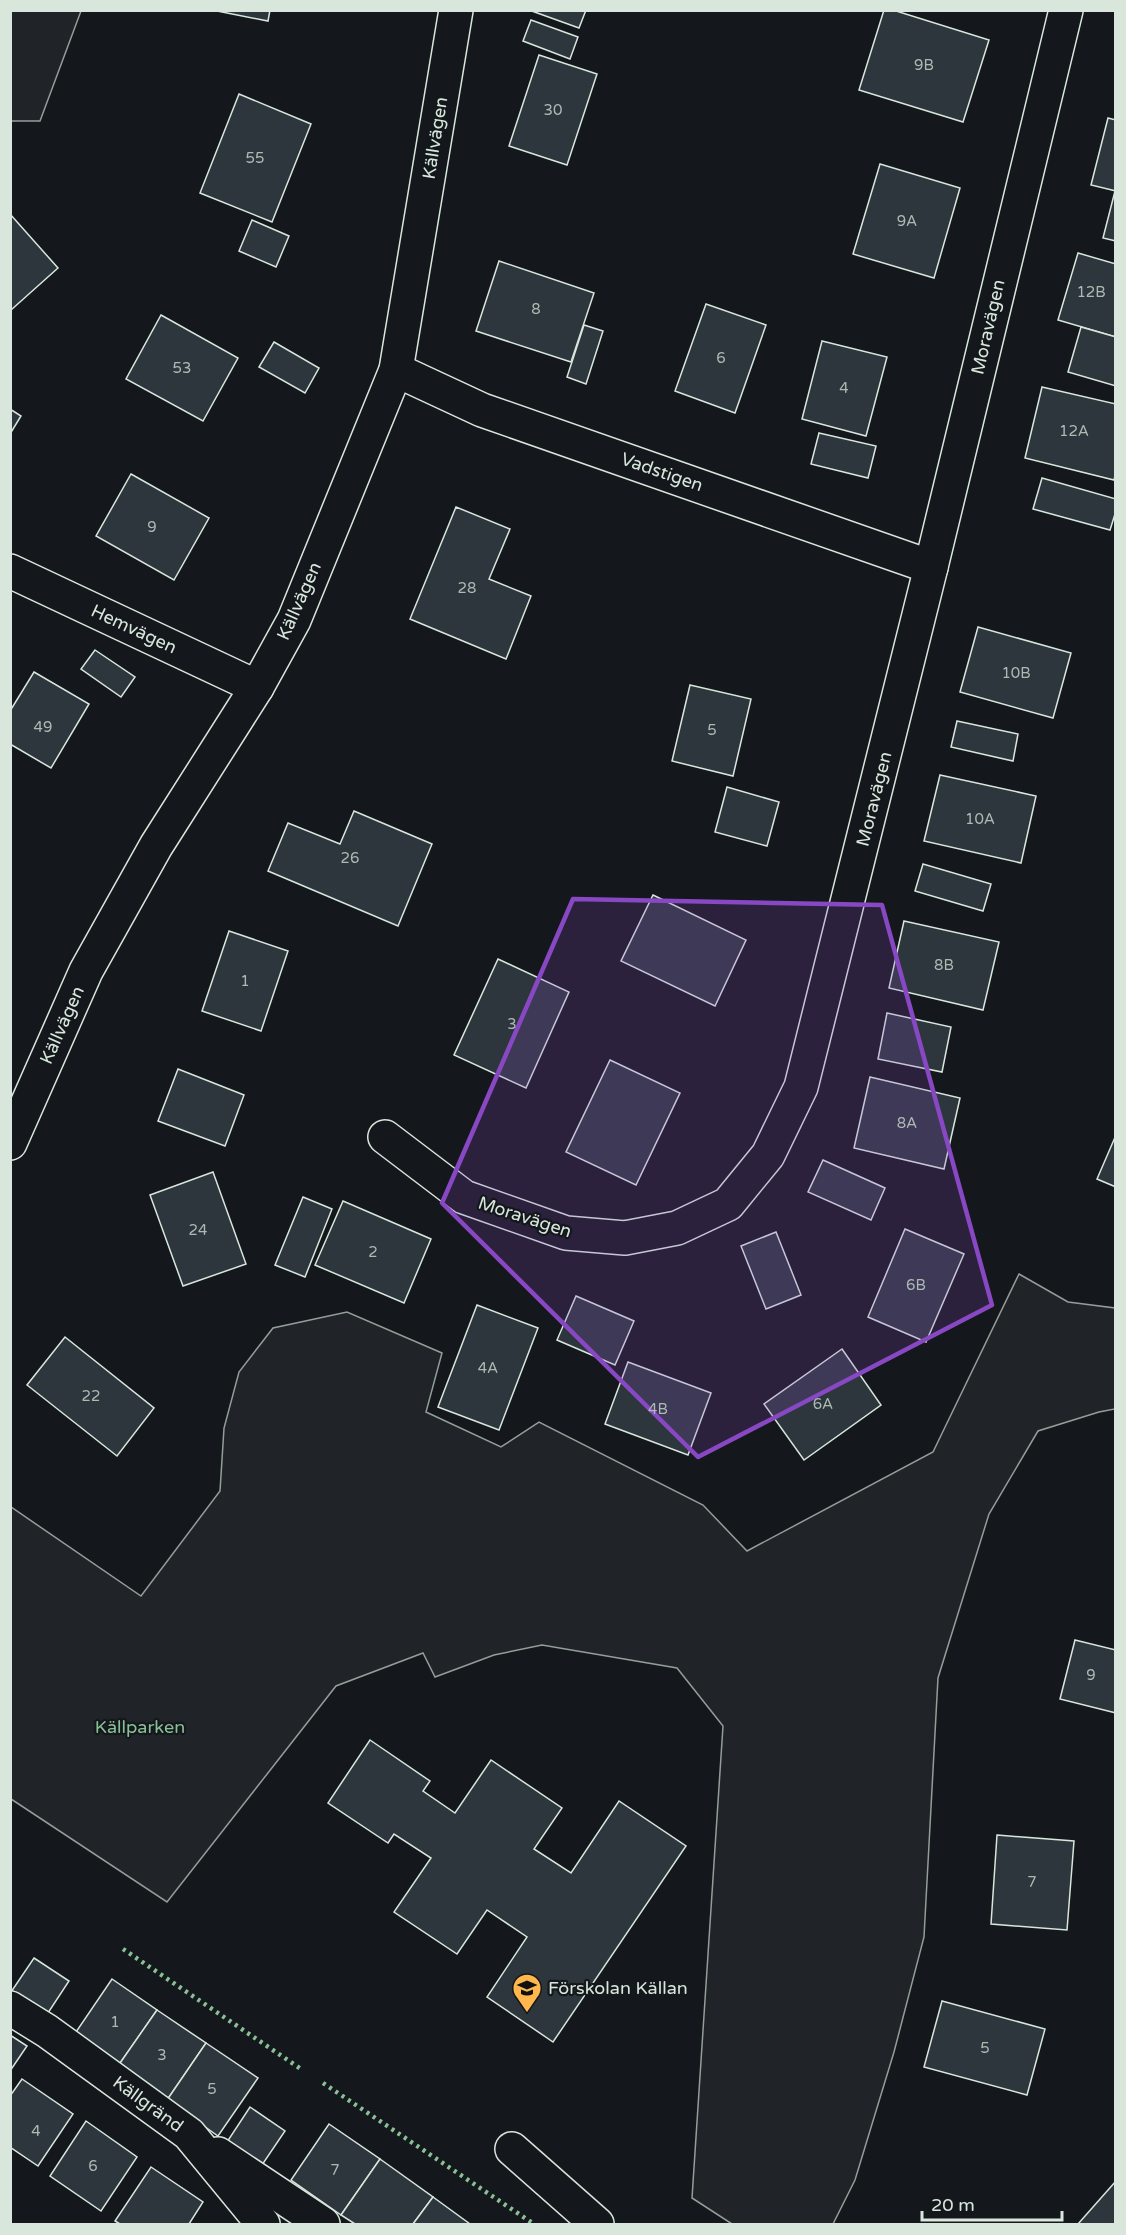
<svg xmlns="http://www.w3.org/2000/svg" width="1126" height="2235" viewBox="0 0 1126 2235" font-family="'Varela Round',sans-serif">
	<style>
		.green { fill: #202428; stroke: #939e99; stroke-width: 1.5 }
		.building { fill: #2c363c; stroke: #d8e6dc; stroke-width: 1.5 }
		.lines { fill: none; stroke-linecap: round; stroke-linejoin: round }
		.minor-casing { stroke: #d8e6dc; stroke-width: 36 }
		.tertiary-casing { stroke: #d8e6dc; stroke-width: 36 }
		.minor { stroke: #14181c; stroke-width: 33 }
		.tertiary { stroke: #14181c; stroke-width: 33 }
		.hedge { stroke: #8ac095; stroke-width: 4.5; stroke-dasharray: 3 4.5; stroke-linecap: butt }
		.marked { fill: #8948c3; fill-opacity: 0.2; stroke: #8948c3; stroke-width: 4.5; stroke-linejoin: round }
		.labels { text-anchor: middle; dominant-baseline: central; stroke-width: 4.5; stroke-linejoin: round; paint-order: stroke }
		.number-label { font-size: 15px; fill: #adbab4 }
		.street-label { font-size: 18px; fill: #d8e6dc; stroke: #14181c }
		.park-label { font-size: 18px; fill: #8ac095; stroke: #14181c }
		.poi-label { font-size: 18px; fill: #d8e6dc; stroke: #14181c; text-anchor: start }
	</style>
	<rect width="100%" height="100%" fill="#14181c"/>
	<!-- green -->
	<g class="green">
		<path d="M11 10 81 11 40 121H11Z"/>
		<path d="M1019 1274 1068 1302 1115 1308V1409L1099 1412 1038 1431 989 1514 938 1678 924 1937 894 2052 855 2180 833 2224H732L692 2198 723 1726 677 1668 542 1645 494 1655 435 1677 423 1653 336 1686 167 1902 11 1799V1507L141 1596 220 1491 224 1428 239 1372 273 1328 347 1312 442 1353 426 1412 501 1447 539 1422 703 1505 747 1551 933 1452Z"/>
	</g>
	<!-- building -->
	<g class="building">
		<path d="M212 10H270L268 21Z"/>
		<path d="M529 10H586L579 28Z"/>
		<path d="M884 10H893L989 40 963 122 859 90Z"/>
		<path d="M531 20 578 37 570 59 523 41Z"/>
		<path d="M539 55 597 74 567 165 509 146Z"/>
		<path d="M239 94 311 124 272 222 200 193Z"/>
		<path d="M1108 118 1116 120V191L1091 185Z"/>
		<path d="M880 164 960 188 934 278 853 254Z"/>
		<path d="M1115 191H1116V241L1103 238Z"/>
		<path d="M10 214 58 268 11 310 10 309Z"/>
		<path d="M252 220 289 236 276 267 239 251Z"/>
		<path d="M1078 253 1116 264V337L1058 320Z"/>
		<path d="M499 261 594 293 571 362 476 331Z"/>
		<path d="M706 304 766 325 735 413 675 391Z"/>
		<path d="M161 315 238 358 203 421 126 379Z"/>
		<path d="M584 325 603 331 586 384 567 377Z"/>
		<path d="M1081 327 1116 337V386L1068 372Z"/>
		<path d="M822 341 887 357 866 436 802 419Z"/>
		<path d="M274 342 319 368 305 393 259 367Z"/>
		<path d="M1042 387 1116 404V472L1114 480 1025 458Z"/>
		<path d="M10 409 21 416 10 434Z"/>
		<path d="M819 433 876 446 868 478 811 464Z"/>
		<path d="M131 474 209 518 174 580 96 536Z"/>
		<path d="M1042 478 1116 499V511L1110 530 1033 509Z"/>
		<path d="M456 507 510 529 489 579 531 596 506 659 410 619Z"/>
		<path d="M978 627 1071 653 1053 718 960 692Z"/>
		<path d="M95 650 135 677 121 697 81 669Z"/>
		<path d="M34 672 89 704 51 768 10 744V711Z"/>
		<path d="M690 685 751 699 733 776 672 761Z"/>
		<path d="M957 721 1018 734 1013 761 951 747Z"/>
		<path d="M940 775 1036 796 1021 863 924 841Z"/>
		<path d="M727 787 779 802 767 846 715 832Z"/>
		<path d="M354 811 432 844 398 926 268 871 288 823 340 844Z"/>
		<path d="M923 864 991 884 983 911 915 891Z"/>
		<path d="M653 895 746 940 715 1006 621 961Z"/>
		<path d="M904 921 999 942 983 1010 889 988Z"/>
		<path d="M229 931 288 951 261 1031 202 1011Z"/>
		<path d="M498 959 569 992 526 1088 454 1055Z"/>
		<path d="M887 1013 951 1027 942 1072 878 1059Z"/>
		<path d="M610 1060 680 1093 636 1185 566 1152Z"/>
		<path d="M178 1069 244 1095 225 1146 158 1121Z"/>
		<path d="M870 1077 960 1098 944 1169 854 1148Z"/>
		<path d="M1116 1135V1187L1097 1179Z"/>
		<path d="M823 1160 885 1188 871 1220 808 1192Z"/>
		<path d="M213 1172 246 1264 183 1286 150 1195Z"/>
		<path d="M303 1197 332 1209 305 1277 275 1265Z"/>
		<path d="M343 1201 431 1239 404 1303 315 1265Z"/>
		<path d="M905 1229 964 1254 926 1342 868 1317Z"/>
		<path d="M776 1232 801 1295 766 1309 741 1246Z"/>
		<path d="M576 1296 634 1321 615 1365 557 1340Z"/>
		<path d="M477 1305 538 1328 499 1430 438 1407Z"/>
		<path d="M65 1337 154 1408 117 1456 27 1385Z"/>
		<path d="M842 1349 881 1405 804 1460 764 1404Z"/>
		<path d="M628 1362 711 1393 688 1455 605 1424Z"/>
		<path d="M1075 1640 1116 1650V1713L1060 1699Z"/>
		<path d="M370 1740 430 1781 423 1791 455 1813 491 1760 562 1808 534 1849 571 1873 619 1801 686 1846 553 2042 487 1997 527 1937 487 1910 457 1954 394 1912 431 1858 394 1834 388 1843 328 1803Z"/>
		<path d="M997 1835 1074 1841 1067 1930 991 1924Z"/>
		<path d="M34 1958 69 1981 46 2016 11 1992Z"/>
		<path d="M112 1979 157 2010 118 2066 74 2035Z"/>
		<path d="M942 2001 1045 2029 1027 2095 924 2067Z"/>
		<path d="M157 2010 206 2043 167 2100 118 2066Z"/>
		<path d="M10 2035 27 2046 10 2071Z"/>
		<path d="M206 2043 258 2078 218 2136 167 2100Z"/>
		<path d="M22 2079 73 2114 38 2166 10 2147V2096Z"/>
		<path d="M250 2107 285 2131 262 2165 227 2142Z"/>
		<path d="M86 2121 137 2157 101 2211 50 2176Z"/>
		<path d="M329 2124 380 2159 341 2215 291 2180Z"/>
		<path d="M380 2159 433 2197 413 2224H355L341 2215Z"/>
		<path d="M151 2167 203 2202 189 2224H120L115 2221Z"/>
		<path d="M1116 2181V2224H1078Z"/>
		<path d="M433 2197 470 2224H413Z"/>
	</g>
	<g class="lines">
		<!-- minor casing -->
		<g class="minor-casing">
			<g id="minor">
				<path d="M396 370 482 410 931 567"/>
				<path d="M10 571 257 687"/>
				<path d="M385 1137 464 1197 566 1233 625 1238 677 1228 728 1204 768 1155 801 1087 931 567 1066 10"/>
				<path d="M10 2008 47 2031 189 2134 263 2224"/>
				<path d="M512 2149 597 2224"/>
				<path d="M218 2154 323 2224"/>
			</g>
		</g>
		<!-- tertiary casing -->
		<g class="tertiary-casing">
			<path id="tertiary" d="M10 1143 86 971 156 846 257 687 294 620 396 370 456 10"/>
		</g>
		<!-- minor -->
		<use href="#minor" class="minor"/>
		<!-- tertiary -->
		<use href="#tertiary" class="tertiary"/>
		<!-- hedge -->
		<g class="hedge">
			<path d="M123 1949 301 2069"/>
			<path d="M323 2083 534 2224"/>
		</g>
	</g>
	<!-- marked area -->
	<path class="marked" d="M573 899 882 905 992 1305 698 1457 442 1203Z"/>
	<!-- icons -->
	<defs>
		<g id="school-pin" transform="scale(1.5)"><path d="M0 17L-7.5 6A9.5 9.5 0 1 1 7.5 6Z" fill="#ffb74d" stroke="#14181c"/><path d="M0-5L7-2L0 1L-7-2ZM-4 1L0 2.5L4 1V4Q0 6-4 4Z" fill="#111"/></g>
	</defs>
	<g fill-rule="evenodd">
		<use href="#school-pin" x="527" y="1988"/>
	</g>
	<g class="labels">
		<!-- number labels -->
		<g class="number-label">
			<text x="924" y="65">9B</text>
			<text x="553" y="110">30</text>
			<text x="255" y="158">55</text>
			<text x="907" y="221">9A</text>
			<text x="1091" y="292">12B</text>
			<text x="536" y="309">8</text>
			<text x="721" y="358">6</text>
			<text x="182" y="368">53</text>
			<text x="844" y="388">4</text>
			<text x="1074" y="431">12A</text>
			<text x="152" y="527">9</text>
			<text x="467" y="588">28</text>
			<text x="1016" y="673">10B</text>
			<text x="43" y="727">49</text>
			<text x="712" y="730">5</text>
			<text x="980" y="819">10A</text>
			<text x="350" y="858">26</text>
			<text x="944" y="965">8B</text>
			<text x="245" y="981">1</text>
			<text x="512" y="1024">3</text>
			<text x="907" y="1123">8A</text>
			<text x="198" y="1230">24</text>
			<text x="373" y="1252">2</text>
			<text x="916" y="1285">6B</text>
			<text x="488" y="1368">4A</text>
			<text x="91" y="1396">22</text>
			<text x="823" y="1404">6A</text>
			<text x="658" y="1409">4B</text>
			<text x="1091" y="1675">9</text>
			<text x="1032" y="1882">7</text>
			<text x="115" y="2022">1</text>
			<text x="985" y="2048">5</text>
			<text x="162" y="2055">3</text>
			<text x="212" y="2089">5</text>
			<text x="36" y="2131">4</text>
			<text x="93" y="2166">6</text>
			<text x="335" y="2170">7</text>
		</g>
		<!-- street labels -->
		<g class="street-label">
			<text transform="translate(435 138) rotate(-81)">Källvägen</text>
			<text transform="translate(988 327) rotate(-77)">Moravägen</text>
			<text transform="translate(662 472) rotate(19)">Vadstigen</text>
			<text transform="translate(299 601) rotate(-66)">Källvägen</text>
			<text transform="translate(134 629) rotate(25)">Hemvägen</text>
			<text transform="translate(874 799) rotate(-76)">Moravägen</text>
			<text transform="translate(62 1025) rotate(-66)">Källvägen</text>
			<text transform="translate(525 1217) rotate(18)">Moravägen</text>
			<text transform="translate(148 2104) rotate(36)">Källgränd</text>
		</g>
		<!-- park labels -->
		<g class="park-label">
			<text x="140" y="1727">Källparken</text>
		</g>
		<!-- poi labels -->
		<g class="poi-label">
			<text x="548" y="1988">Förskolan Källan</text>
		</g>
	</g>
	<!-- border -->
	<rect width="1126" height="2235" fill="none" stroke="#d8e6dc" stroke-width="24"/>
	<!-- scale -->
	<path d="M922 2211v9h140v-9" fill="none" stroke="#d8e6dc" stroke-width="3"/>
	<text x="931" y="2211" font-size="18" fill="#d8e6dc" stroke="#14181c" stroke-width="4.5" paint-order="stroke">20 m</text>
</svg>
